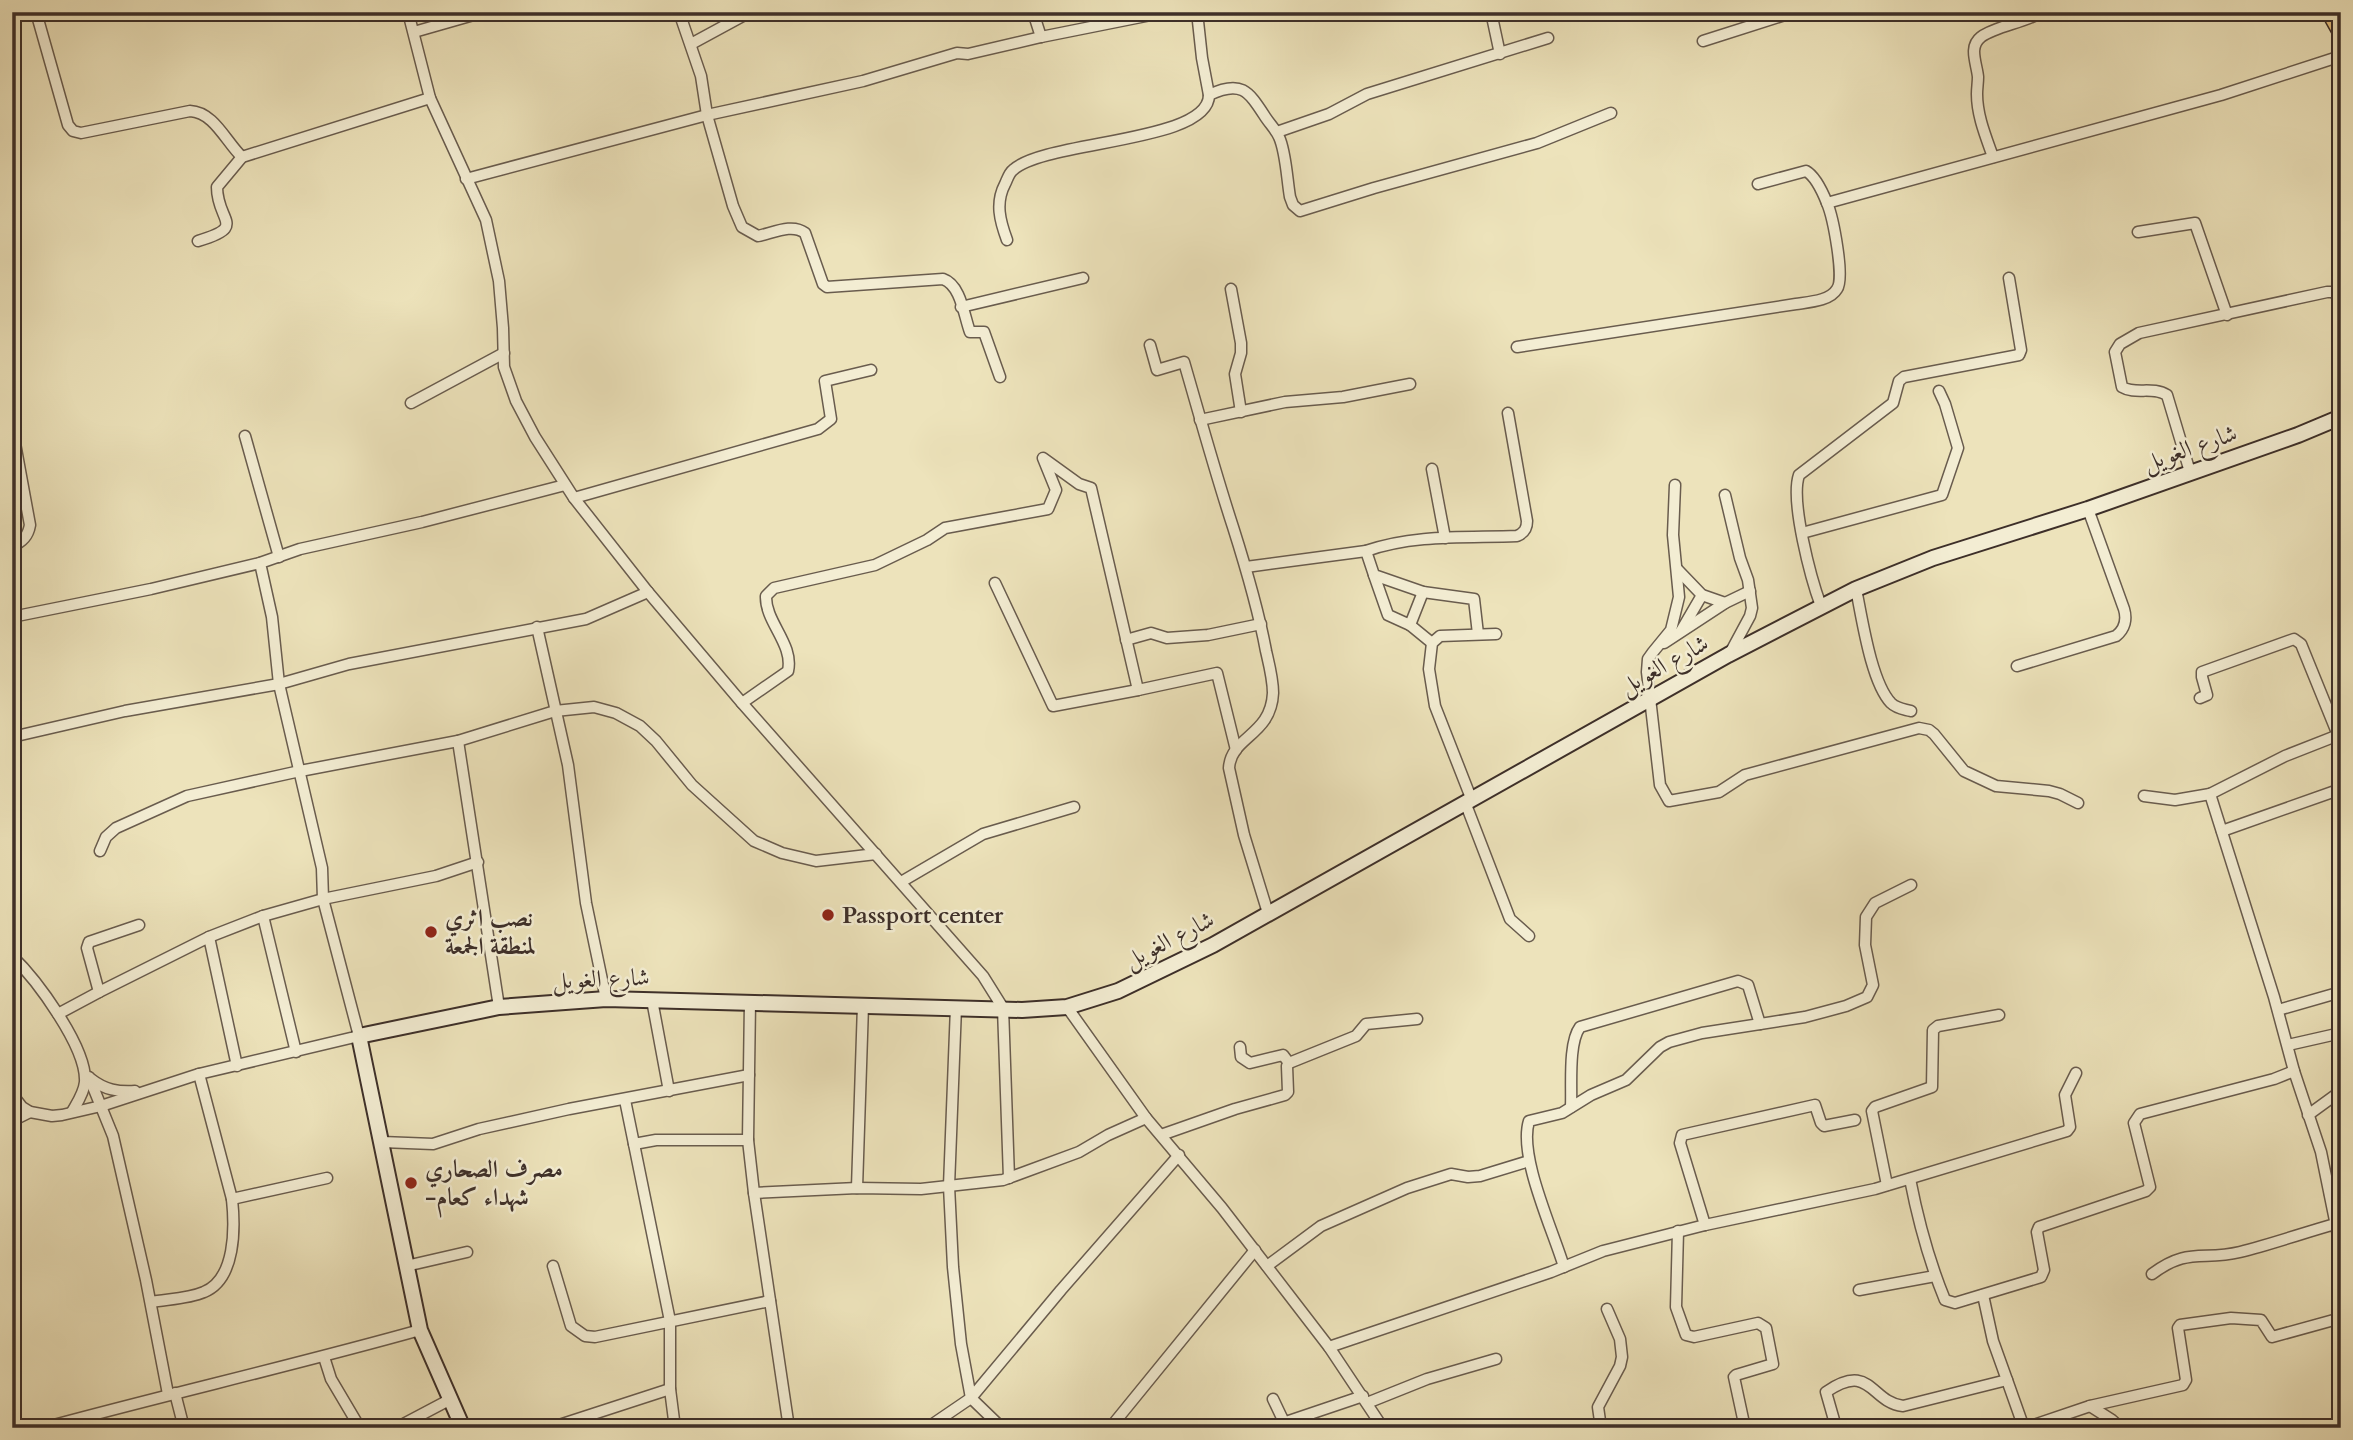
<svg xmlns="http://www.w3.org/2000/svg" width="2353" height="1440" viewBox="0 0 2353 1440" font-family="Cardo,Amiri,serif">
	<style>
		.lines { fill: none; stroke-linecap: round; stroke-linejoin: round }
		.street-casing { stroke: #695c4e; stroke-width: 13 }
		.secondary-casing { stroke: #3d2f29; stroke-width: 18 }
		.highway-casing { stroke: #3d2f29; stroke-width: 21 }
		.street { stroke: #f3edd3; stroke-width: 10 }
		.secondary { stroke: #f3edd3; stroke-width: 14 }
		.highway { stroke: #e6c27e; stroke-width: 18 }
		.poi-dot { fill: #8f2418; stroke: #f3edd3; stroke-width: 2.5 }
		.labels { text-anchor: middle; dominant-baseline: central; stroke-width: 5; stroke-linejoin: round; paint-order: stroke }
		.street-label { font-size: 24px; fill: #3d2f29; stroke: #f3edd3 }
		.poi-label { font-size: 24px; font-weight: bold; fill: #3d2f29; stroke: #f3edd3; text-anchor: start }
	</style>
	<rect width="100%" height="100%" fill="#ede3bb"/>
	<filter id="stains"><feTurbulence type="fractalNoise" baseFrequency=".00286" numOctaves="4"/><feColorMatrix values="0 0 0 0 .2 0 0 0 0 .09 0 0 0 0 .02 0 0 0 .5 -.17"/></filter>
	<radialGradient id="worn" r=".72"><stop offset=".6" stop-color="#630" stop-opacity="0"/><stop offset="1" stop-color="#630" stop-opacity=".3"/></radialGradient>
	<g class="lines">
		<!-- street casing -->
		<g class="street-casing">
			<g id="street">
				<path d="M36 12 68 125 73 131 81 133 190 111C214 112 226 142 242 157"/>
				<path d="M408 12 430 98 486 220 499 281 503 328 504 367 516 401 535 437 574 498 648 592 742 703 983 976 1003 1008 1009 1178"/>
				<path d="M679 12 701 76 707 115 733 206 742 227 758 236C773 233 792 223 805 233L823 284 827 287 943 279C961 285 964 316 970 332H984L1000 377"/>
				<path d="M1033 12 1041 37"/>
				<path d="M1197 12 1202 58 1209 95C1242 79 1249 92 1266 118 1270 124 1276 130 1279 137 1286 152 1287 180 1290 197L1293 205 1300 211 1374 188 1537 143 1611 113"/>
				<path d="M1491 12 1500 54"/>
				<path d="M414 32 484 12"/>
				<path d="M1703 41 1794 12"/>
				<path d="M691 44 750 12"/>
				<path d="M1277 132 1329 114 1367 94 1548 38"/>
				<path d="M1993 157C1986 137 1977 116 1977 94 1977 88 1978 83 1978 77 1977 64 1968 47 1981 37 1996 26 2024 23 2042 12"/>
				<path d="M466 179 707 115 863 81 957 53 968 54 1041 37 1166 12"/>
				<path d="M1827 203 2221 95 2341 56"/>
				<path d="M2138 232 2195 223 2227 315"/>
				<path d="M1007 240C1000 221 995 203 1005 184 1007 180 1009 173 1013 170 1045 140 1209 143 1209 95"/>
				<path d="M198 241C248 226 217 222 217 187L242 157 430 98"/>
				<path d="M1231 289 1241 343V353L1235 374 1241 412"/>
				<path d="M961 307 1083 278"/>
				<path d="M1150 345 1157 370 1184 362C1200 417 1215 472 1233 527 1246 568 1258 608 1266 651 1269 664 1273 679 1273 693 1271 736 1231 736 1229 768L1244 835 1268 913"/>
				<path d="M1517 347 1796 304C1809 302 1830 301 1837 289 1845 278 1833 217 1827 203 1823 193 1815 176 1806 171L1758 184"/>
				<path d="M411 403 504 353"/>
				<path d="M1200 420 1285 402 1343 397 1410 384"/>
				<path d="M245 436 279 557"/>
				<path d="M1432 469 1445 538"/>
				<path d="M2190 472 2167 395C2153 386 2135 395 2122 387L2115 352 2120 344 2139 333 2327 292H2333L2341 300"/>
				<path d="M1675 485 1673 535 1679 597 1671 630 1653 652 1648 659 1647 672 1660 785 1669 801 1719 792 1745 775 1919 728 1929 730 1934 734 1964 771 1996 786 2049 791 2060 794 2078 803"/>
				<path d="M1725 495 1740 558 1748 580 1752 608 1750 616 1729 655"/>
				<path d="M574 498 818 429 831 419 825 381 871 370"/>
				<path d="M1802 533 1942 495 1958 448 1945 404 1939 391"/>
				<path d="M12 546C23 542 28 536 30 525L14 438"/>
				<path d="M1366 551 1374 575 1423 592 1474 599 1478 634"/>
				<path d="M1246 567 1366 551C1414 534 1467 538 1517 536 1524 533 1527 529 1527 521L1508 413"/>
				<path d="M1677 569 1702 595 1725 603"/>
				<path d="M1374 575 1388 615 1410 625 1423 592"/>
				<path d="M995 583 1053 706 1138 690"/>
				<path d="M1856 589C1862 618 1871 682 1891 703 1897 709 1904 709 1911 711"/>
				<path d="M1821 606C1811 579 1790 501 1799 475L1893 403 1899 381 1904 377 2019 355 2021 350 2009 278"/>
				<path d="M12 617 151 589 260 563"/>
				<path d="M1410 625 1432 643"/>
				<path d="M537 627 568 765 586 903 606 999"/>
				<path d="M1681 631 1702 595"/>
				<path d="M1126 640 1151 633 1167 638 1208 635 1261 624"/>
				<path d="M1664 643 1725 603 1750 591"/>
				<path d="M2017 666 2116 636C2125 629 2127 619 2124 609L2088 509"/>
				<path d="M2200 698 2207 695 2202 677V672L2294 639 2301 644 2338 735"/>
				<path d="M742 703 788 671C794 644 765 622 766 596L774 588 875 565 927 540 945 528 1048 509 1056 490 1043 458 1079 484 1091 488 1138 690 1217 673 1236 750"/>
				<path d="M2341 734 2285 756 2210 794 2274 997 2294 1071 2321 1152 2341 1250"/>
				<path d="M12 737 125 711 279 684 349 664 586 619 648 592"/>
				<path d="M458 741 555 711 594 707 616 713 640 726 656 741 692 785 754 841 782 853 816 861 876 854"/>
				<path d="M2144 796 2175 800 2210 794"/>
				<path d="M1471 798 1435 706 1429 669 1432 643 1440 636 1496 634"/>
				<path d="M1465 802 1510 919 1529 936"/>
				<path d="M2222 831 2341 789"/>
				<path d="M100 851 106 837 116 828 187 796 300 771 458 741 499 1007"/>
				<path d="M901 882 983 834 1074 807"/>
				<path d="M263 916 296 1052"/>
				<path d="M139 925 89 942 87 948 99 992 209 937 237 1066"/>
				<path d="M209 937 263 916 323 899 436 876 478 862"/>
				<path d="M12 956C36 979 87 1047 85 1082 84 1093 77 1103 72 1112"/>
				<path d="M652 1000 669 1091"/>
				<path d="M750 1002 748 1140 754 1193 789 1428"/>
				<path d="M956 1007 949 1186 953 1267 961 1344 971 1398 1002 1428"/>
				<path d="M1067 1007 1146 1118 1222 1208 1329 1347 1383 1428"/>
				<path d="M2278 1010 2341 992"/>
				<path d="M58 1014 99 992"/>
				<path d="M2288 1045 2341 1033"/>
				<path d="M1289 1063 1356 1036 1366 1024 1417 1019"/>
				<path d="M199 1074 232 1199 327 1178"/>
				<path d="M89 1077 113 1136 146 1280 168 1394"/>
				<path d="M91 1079C105 1090 118 1092 135 1091"/>
				<path d="M12 1094 22 1107 30 1112 52 1116 62 1115 101 1106 199 1074 359 1036 323 899 322 868 279 684 272 617 260 563 300 549 422 522 565 485"/>
				<path d="M625 1100 634 1144 656 1140H748"/>
				<path d="M1571 1107C1572 1086 1568 1043 1580 1027L1738 981 1748 985 1760 1024"/>
				<path d="M2308 1115 2341 1091"/>
				<path d="M12 1121 30 1112"/>
				<path d="M1161 1135 1235 1109 1285 1095 1288 1092 1287 1066 1289 1063 1283 1055 1250 1063 1241 1057 1240 1047"/>
				<path d="M382 1142 433 1144 479 1129 569 1109 749 1075"/>
				<path d="M634 1144 670 1321V1389L675 1428"/>
				<path d="M1910 1179C1918 1220 1929 1261 1945 1300L1955 1303 2041 1277 2044 1270 2037 1232 2039 1227 2146 1191 2150 1187 2134 1123 2140 1114 2274 1079 2294 1071"/>
				<path d="M1887 1185 1872 1111 1875 1107 1932 1087 1933 1030 1938 1026 1999 1015"/>
				<path d="M857 1188 863 1005"/>
				<path d="M754 1193 857 1188 921 1189 1003 1180 1079 1152 1108 1135 1146 1118"/>
				<path d="M2330 1194 2341 1192"/>
				<path d="M1705 1225 1680 1143 1682 1135 1815 1105 1821 1123 1824 1126 1855 1120"/>
				<path d="M1678 1231 1676 1307 1686 1335 1694 1337 1758 1323 1766 1328 1773 1364 1736 1375 1734 1377 1745 1428"/>
				<path d="M406 1266 467 1252"/>
				<path d="M553 1266 571 1326 585 1336 595 1337 770 1301"/>
				<path d="M1267 1266 1321 1226 1407 1188 1451 1174 1468 1177 1480 1176 1529 1161"/>
				<path d="M1564 1267C1553 1230 1518 1156 1529 1121L1562 1113 1591 1095 1626 1080 1660 1047 1669 1042 1702 1033 1805 1017 1846 1006 1867 997 1873 985 1865 945 1866 917 1875 903 1911 885"/>
				<path d="M2152 1274C2188 1247 2202 1261 2240 1252 2272 1244 2303 1233 2335 1224"/>
				<path d="M1859 1290 1935 1276"/>
				<path d="M151 1302C167 1299 188 1299 204 1292 236 1279 235 1227 232 1199"/>
				<path d="M1329 1347 1551 1272 1603 1251 1705 1225 1875 1189 2067 1131 2070 1127 2065 1095 2076 1073"/>
				<path d="M324 1357 331 1379 360 1428"/>
				<path d="M2007 1380 2024 1428"/>
				<path d="M175 1393 184 1428"/>
				<path d="M1273 1399 1283 1420 1286 1422 1363 1396"/>
				<path d="M1367 1403 1427 1379 1496 1359"/>
				<path d="M2090 1406 2112 1420 2121 1428"/>
				<path d="M1834 1420 1826 1392C1871 1361 1870 1402 1903 1406L2007 1380 1993 1341 1983 1295"/>
				<path d="M43 1428C168 1394 295 1365 420 1330"/>
				<path d="M396 1428 449 1400"/>
				<path d="M550 1428 670 1389"/>
				<path d="M927 1428 971 1398 1061 1290 1179 1155"/>
				<path d="M1110 1428 1255 1250"/>
				<path d="M1601 1428 1598 1407 1620 1366 1622 1357 1620 1339 1607 1309"/>
				<path d="M2025 1428 2090 1406 2183 1385 2186 1380 2178 1328 2180 1325 2231 1318 2261 1320 2272 1337 2341 1318"/>
			</g>
		</g>
		<!-- secondary casing -->
		<g class="secondary-casing">
			<path id="secondary" d="M463 1428 420 1330 359 1036 499 1007 606 999 1022 1010 1067 1007 1118 991 1213 945 1728 655 1856 589 1933 558 2088 509 2298 435 2341 417"/>
		</g>
		<!-- highway casing -->
		<g class="highway-casing">
			<path id="highway" d="M2331 12 2341 30"/>
		</g>
		<!-- street -->
		<use href="#street" class="street"/>
		<!-- secondary -->
		<use href="#secondary" class="secondary"/>
		<!-- highway -->
		<use href="#highway" class="highway"/>
	</g>
	<!-- markers -->
	<g class="poi-dot">
		<circle cx="828" cy="915" r="7"/>
		<circle cx="431" cy="932" r="7"/>
		<circle cx="411" cy="1183" r="7"/>
	</g>
	<g class="labels">
		<!-- street labels -->
		<g class="street-label">
			<text transform="translate(2190 448) rotate(-19)">شارع الغويل</text>
			<text transform="translate(1664 665) rotate(-29)">شارع الغويل</text>
			<text transform="translate(1169 940) rotate(-27)">شارع الغويل</text>
			<text transform="translate(601 979) rotate(-2)">شارع الغويل</text>
		</g>
		<!-- poi labels -->
		<g class="poi-label">
			<text x="842" y="915">Passport center</text>
			<text x="445" y="918">نصب اثري<tspan x="445" dy="28">لمنطقة الجمعة</tspan></text>
			<text x="425" y="1169">مصرف الصحاري<tspan x="425" dy="28">-شهداء كعام</tspan></text>
		</g>
	</g>
	<!-- margin -->
	<rect width="2353" height="1440" fill="none" stroke="#ede3bb" stroke-width="42"/>
	<rect x="14" y="14" width="2325" height="1412" fill="none" stroke="#3d2f29" stroke-width="3.5"/>
	<rect x="21" y="21" width="2311" height="1398" fill="none" stroke="#3d2f29" stroke-width="2"/>
	<rect width="100%" height="100%" filter="url(#stains)"/>
	<rect width="100%" height="100%" fill="url(#worn)"/>
</svg>
